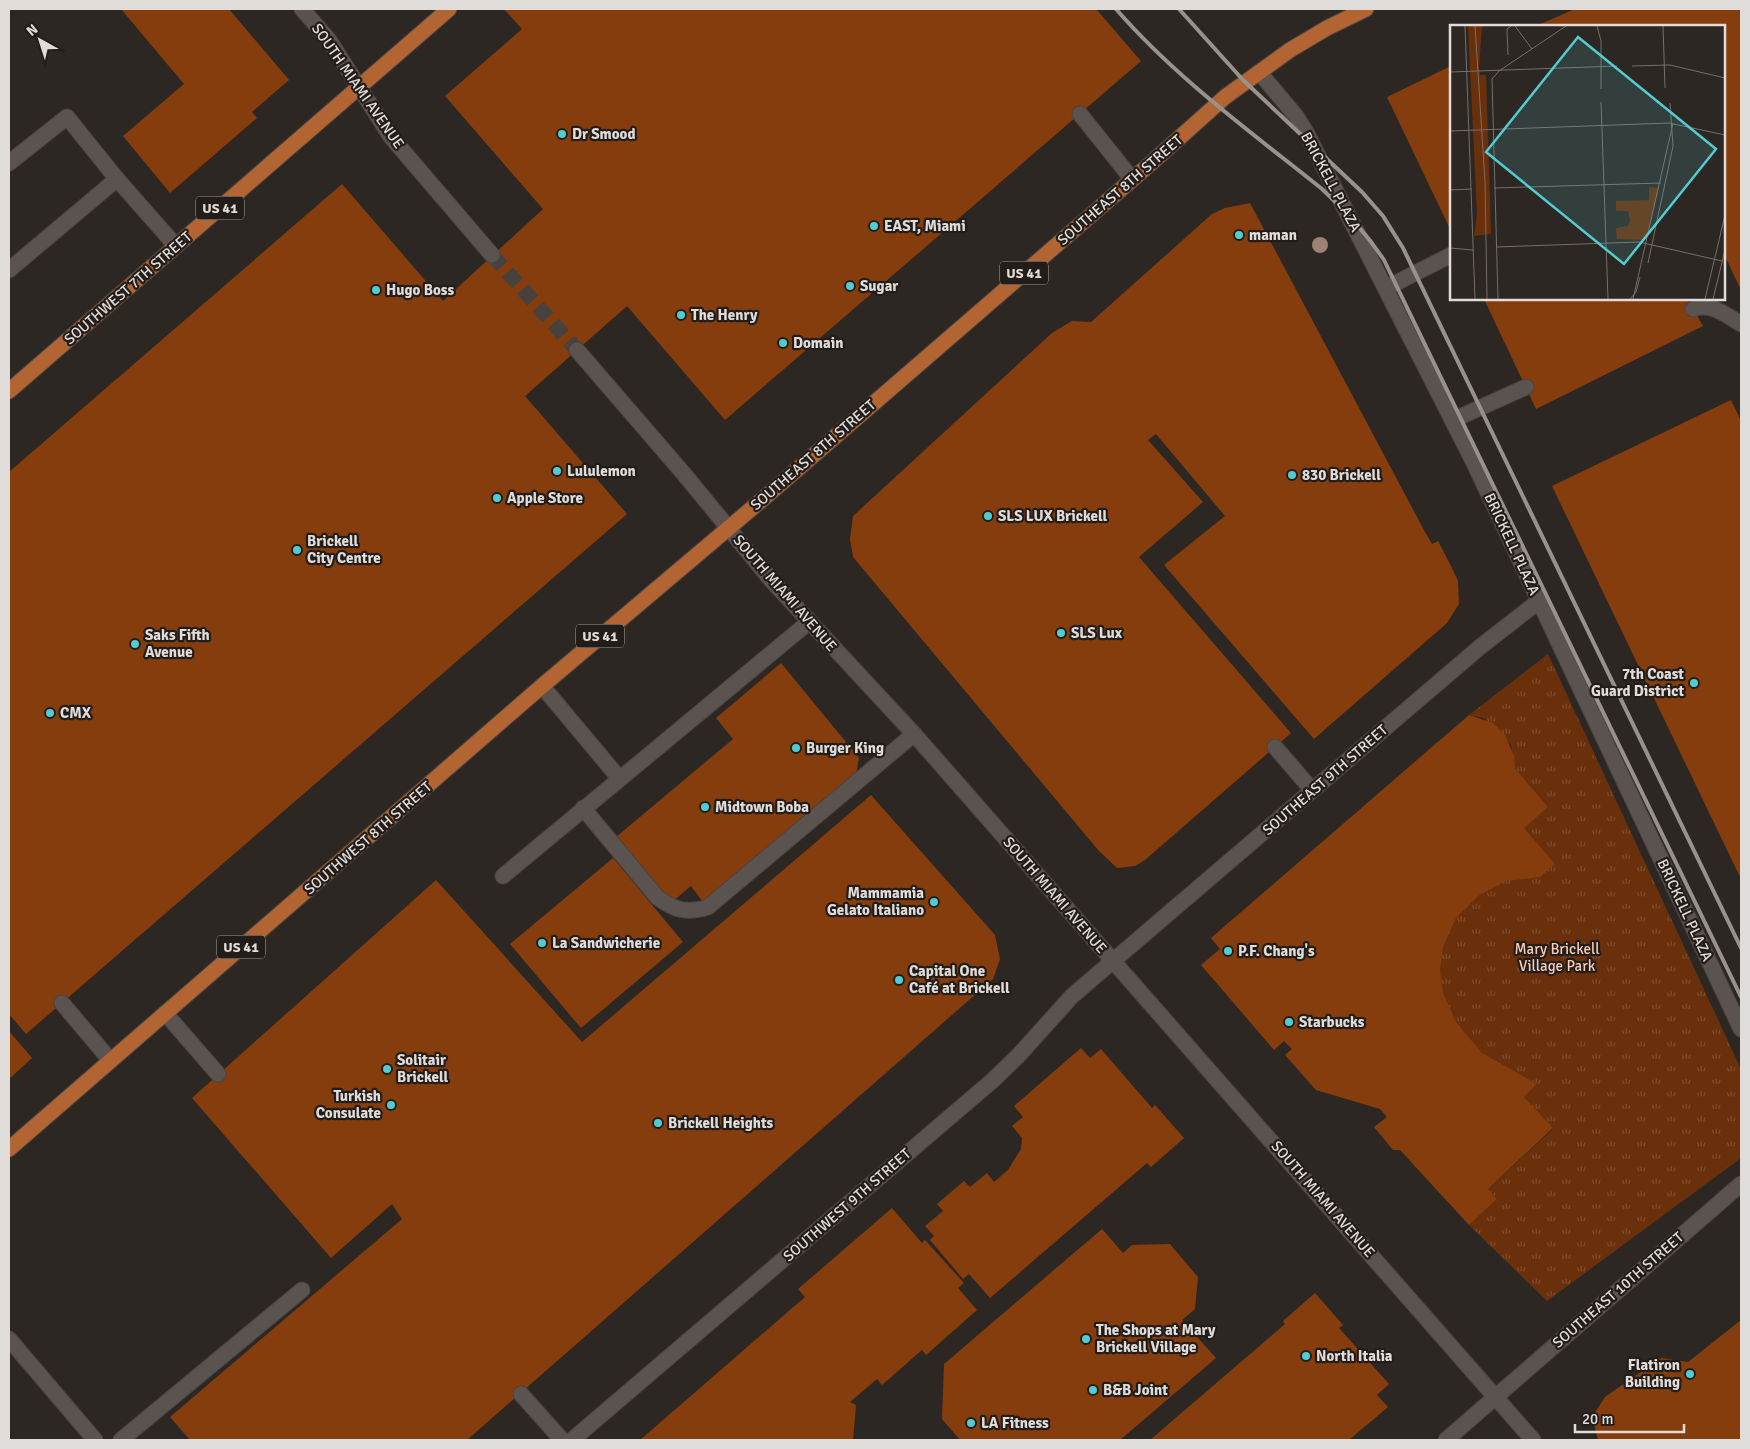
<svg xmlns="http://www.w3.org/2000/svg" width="1750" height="1449" viewBox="0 0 1750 1449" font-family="Signika,sans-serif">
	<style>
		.grass { fill: url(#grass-tufts) }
		.building { fill: #863d0d }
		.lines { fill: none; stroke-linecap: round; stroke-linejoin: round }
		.secondary-tunnel { stroke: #48423e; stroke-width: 15; stroke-dasharray: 15 8; stroke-linecap: butt }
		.lane-casing { stroke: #4a4441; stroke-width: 17 }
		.street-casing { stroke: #4a4441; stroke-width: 17 }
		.secondary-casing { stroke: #4a4441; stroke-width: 17 }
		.primary-casing { stroke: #4a4441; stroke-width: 17 }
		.lane { stroke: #5a534f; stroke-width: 15 }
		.street { stroke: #5a534f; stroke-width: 15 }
		.secondary { stroke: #5a534f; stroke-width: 15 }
		.primary { stroke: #b26533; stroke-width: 15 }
		.rail { stroke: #97928e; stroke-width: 4 }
		.tree { fill: #9d8275 }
		.poi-dot { fill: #52ccd0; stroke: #231d1a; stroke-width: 2 }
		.labels { text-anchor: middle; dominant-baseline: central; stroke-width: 4.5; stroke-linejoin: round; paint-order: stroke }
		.shield { fill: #231d1a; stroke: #a7a3a0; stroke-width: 1 }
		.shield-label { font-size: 14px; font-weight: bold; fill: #e0dcd9 }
		.street-label { font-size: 15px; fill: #e0dcd9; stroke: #231d1a }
		.poi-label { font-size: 15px; font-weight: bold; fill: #e0dcd9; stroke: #231d1a; text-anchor: start }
		.park-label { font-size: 15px; fill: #f9cdb8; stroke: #231d1a }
		.inset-road { fill: none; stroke: #756f6c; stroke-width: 1 }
		.view { fill: #52ccd0; fill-opacity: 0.15; stroke: #52ccd0; stroke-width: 2.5 }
		.inset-edge { fill: none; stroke: #e0dcd9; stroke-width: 2.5 }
	</style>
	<defs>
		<pattern id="grass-tufts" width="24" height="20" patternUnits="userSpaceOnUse" patternTransform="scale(1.25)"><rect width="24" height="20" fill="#6a300b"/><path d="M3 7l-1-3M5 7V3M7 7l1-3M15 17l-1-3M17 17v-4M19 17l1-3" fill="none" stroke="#7f4d2e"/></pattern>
	</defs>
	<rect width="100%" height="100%" fill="#2d2723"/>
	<!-- grass -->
	<path class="grass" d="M1548 654 1741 1069V1158L1547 1301 1469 1225 1497 1199 1488 1189 1553 1129 1524 1097 1537 1084 1481 1052 1302 1015 1548 807 1515 768 1511 745 1498 729 1483 718 1469 715Z"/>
	<!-- building -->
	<g class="building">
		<path d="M121 9H229L289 80 252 112 257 118 170 193 123 136 184 84Z"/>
		<path d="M504 9H1096L1141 61 725 420 627 306 525 396 627 514 26 1034 9 1014V472L342 184 443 301 543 209 445 96 522 29Z"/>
		<path d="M1575 9H1741V290L1724 254V26H1536Z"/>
		<path d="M1451 66V231L1387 97Z"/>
		<path d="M1250 203 1425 532 1432 544 1438 541 1451 566 1458 581 1459 604 1447 623 1314 739 1164 565 1225 516 1156 434 1148 440 1203 502 1139 557 1291 733 1145 860 1135 866 1117 868 1099 851 853 557 850 539 853 516 1052 333 1072 321 1091 322 1212 214 1225 208Z"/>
		<path d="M1484 299H1687L1703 326 1536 409Z"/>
		<path d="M1731 400 1741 421V879L1552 486Z"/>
		<path d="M781 663 859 758 855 780 830 801 826 797 703 902 691 886 672 902 616 837 733 739 716 718Z"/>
		<path d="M1469 715 1493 723 1505 735 1514 756 1515 768 1548 807 1524 828 1555 864 1540 877 1506 881 1478 896 1456 918 1443 947 1440 970 1443 993 1456 1022 1481 1052 1537 1084 1524 1097 1553 1128 1488 1189 1497 1199 1469 1225 1400 1150H1393L1374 1127 1387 1117 1380 1109 1316 1090 1285 1055 1292 1049 1284 1041 1274 1050 1201 965 1220 949 1211 938Z"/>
		<path d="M871 795 995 935 1000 959 993 979 467 1440H190L170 1417 402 1219 392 1204 331 1258 192 1098 436 880 582 1042Z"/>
		<path d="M613 858 683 942 581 1028 510 944Z"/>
		<path d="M9 1031 32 1058 9 1079Z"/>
		<path d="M1081 1048 1090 1058 1101 1049 1152 1108 1155 1105 1184 1138 1151 1167 1147 1163 990 1298 969 1274 963 1279 930 1240 934 1236 925 1226 943 1211 937 1204 964 1181 970 1187 987 1173 994 1182 1008 1170 1021 1149 1022 1138 1012 1126 1023 1117 1014 1106Z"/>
		<path d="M892 1208 922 1243 925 1240 964 1283 958 1288 977 1310 926 1355 922 1350 882 1385 877 1379 850 1402 856 1405 853 1440H640L805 1297 798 1289Z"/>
		<path d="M1102 1229 1123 1253 1132 1245 1170 1244 1198 1277 1195 1309 1182 1320 1216 1358 1120 1440H960L942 1419 944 1364Z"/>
		<path d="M1315 1293 1343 1325 1339 1328 1389 1384 1377 1395 1388 1407 1349 1440H1150L1285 1324 1283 1321Z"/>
		<path d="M1741 1320V1440H1598L1592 1417 1605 1397 1661 1358 1688 1362Z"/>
	</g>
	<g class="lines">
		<!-- secondary-tunnel -->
		<path class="secondary-tunnel" d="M492 255 577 350"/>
		<!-- lane casing -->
		<g class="lane-casing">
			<g id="lane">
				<path d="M1080 114 1132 179"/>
				<path d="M9 163 67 117 117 179"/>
				<path d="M9 270 117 179 176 246"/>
				<path d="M1386 288 1451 255"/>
				<path d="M1693 309C1711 302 1726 315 1741 324"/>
				<path d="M1453 420 1526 387"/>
				<path d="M542 686 619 778"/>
				<path d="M1275 747 1312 790"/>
				<path d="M583 808 657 897C674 910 687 914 708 907L914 734"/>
				<path d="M503 876 809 622"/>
				<path d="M62 1003 110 1060"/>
				<path d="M165 1013 218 1074"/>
				<path d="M521 1394 562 1440"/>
				<path d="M121 1440 302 1290"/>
			</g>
		</g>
		<!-- street casing -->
		<g class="street-casing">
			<g id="street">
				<path d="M1259 72 1296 116 1306 132 1474 463 1741 1029"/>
				<path d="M572 1440 992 1081 1018 1056 1072 996 1480 647 1539 601"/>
				<path d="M1446 1440 1741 1184"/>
			</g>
		</g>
		<!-- secondary casing -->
		<g class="secondary-casing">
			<g id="secondary">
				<path d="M302 9 329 40 391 137 492 255"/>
				<path d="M577 350 684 474 772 581 914 734 1533 1440"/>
				<path d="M9 1339 95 1440"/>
			</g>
		</g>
		<!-- primary casing -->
		<g class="primary-casing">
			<g id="primary">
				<path d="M9 391 449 9"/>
				<path d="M9 1149 542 686 770 493 1149 165 1225 97 1290 50 1327 28 1366 9"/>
			</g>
		</g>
		<!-- lane -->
		<use href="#lane" class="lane"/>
		<!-- street -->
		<use href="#street" class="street"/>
		<!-- secondary -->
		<use href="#secondary" class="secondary"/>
		<!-- primary -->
		<use href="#primary" class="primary"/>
		<!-- rail -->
		<g class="rail">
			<path d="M1116 9C1176 78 1251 132 1322 189 1346 211 1366 233 1384 260L1741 997"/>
			<path d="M1179 9 1243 80 1362 192 1383 216 1403 248 1741 948"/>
		</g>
	</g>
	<!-- trees -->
	<circle class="tree" cx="1320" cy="245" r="8"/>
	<!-- markers -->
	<g class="poi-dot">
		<circle cx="562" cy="134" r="5"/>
		<circle cx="874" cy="226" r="5"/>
		<circle cx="1239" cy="235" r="5"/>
		<circle cx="850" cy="286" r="5"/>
		<circle cx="376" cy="290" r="5"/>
		<circle cx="681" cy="315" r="5"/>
		<circle cx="783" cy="343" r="5"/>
		<circle cx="557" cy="471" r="5"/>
		<circle cx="1292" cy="475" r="5"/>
		<circle cx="497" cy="498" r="5"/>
		<circle cx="988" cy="516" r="5"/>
		<circle cx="297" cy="550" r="5"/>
		<circle cx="1061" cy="633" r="5"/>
		<circle cx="135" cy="644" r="5"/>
		<circle cx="1694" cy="683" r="5"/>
		<circle cx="50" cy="713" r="5"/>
		<circle cx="796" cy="748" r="5"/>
		<circle cx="705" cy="807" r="5"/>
		<circle cx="934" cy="902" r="5"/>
		<circle cx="542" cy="943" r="5"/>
		<circle cx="1228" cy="951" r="5"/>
		<circle cx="899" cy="980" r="5"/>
		<circle cx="1289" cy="1022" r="5"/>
		<circle cx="387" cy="1069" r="5"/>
		<circle cx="391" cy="1105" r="5"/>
		<circle cx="658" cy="1123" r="5"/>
		<circle cx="1086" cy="1339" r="5"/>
		<circle cx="1306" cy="1356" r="5"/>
		<circle cx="1690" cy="1374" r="5"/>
		<circle cx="1093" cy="1390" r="5"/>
		<circle cx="971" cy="1423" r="5"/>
	</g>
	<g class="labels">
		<!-- shield labels -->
		<g class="shield">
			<rect x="196" y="196.5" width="48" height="23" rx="4"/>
			<rect x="1000" y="261.5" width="48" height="23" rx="4"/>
			<rect x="576" y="624.5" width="48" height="23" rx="4"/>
			<rect x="217" y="935.5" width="48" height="23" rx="4"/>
		</g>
		<g class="shield-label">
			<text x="220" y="208">US 41</text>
			<text x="1024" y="273">US 41</text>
			<text x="600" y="636">US 41</text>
			<text x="241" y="947">US 41</text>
		</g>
		<!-- street labels -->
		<g class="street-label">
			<text transform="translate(358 86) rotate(55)">SOUTH MIAMI AVENUE</text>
			<text transform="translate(1331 182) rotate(62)">BRICKELL PLAZA</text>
			<text transform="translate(1120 190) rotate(-41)">SOUTHEAST 8TH STREET</text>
			<text transform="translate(128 288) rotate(-41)">SOUTHWEST 7TH STREET</text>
			<text transform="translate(813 455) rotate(-41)">SOUTHEAST 8TH STREET</text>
			<text transform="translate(1512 544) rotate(65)">BRICKELL PLAZA</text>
			<text transform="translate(785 593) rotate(49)">SOUTH MIAMI AVENUE</text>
			<text transform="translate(1325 780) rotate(-41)">SOUTHEAST 9TH STREET</text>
			<text transform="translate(368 838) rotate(-41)">SOUTHWEST 8TH STREET</text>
			<text transform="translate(1055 895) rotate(49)">SOUTH MIAMI AVENUE</text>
			<text transform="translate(1685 910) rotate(65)">BRICKELL PLAZA</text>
			<text transform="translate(1323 1199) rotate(49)">SOUTH MIAMI AVENUE</text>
			<text transform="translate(847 1205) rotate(-41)">SOUTHWEST 9TH STREET</text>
			<text transform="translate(1618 1290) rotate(-41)">SOUTHEAST 10TH STREET</text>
		</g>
		<!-- poi labels -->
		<g class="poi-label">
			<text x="572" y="134">Dr Smood</text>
			<text x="884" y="226">EAST, Miami</text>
			<text x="1249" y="235">maman</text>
			<text x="860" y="286">Sugar</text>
			<text x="386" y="290">Hugo Boss</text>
			<text x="691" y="315">The Henry</text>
			<text x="793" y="343">Domain</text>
			<text x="567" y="471">Lululemon</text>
			<text x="1302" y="475">830 Brickell</text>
			<text x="507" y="498">Apple Store</text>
			<text x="998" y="516">SLS LUX Brickell</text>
			<text x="307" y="541">Brickell<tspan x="307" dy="17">City Centre</tspan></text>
			<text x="1071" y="633">SLS Lux</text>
			<text x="145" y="635">Saks Fifth<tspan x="145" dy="17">Avenue</tspan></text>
			<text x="1684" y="674" text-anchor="end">7th Coast<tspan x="1684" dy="17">Guard District</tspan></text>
			<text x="60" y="713">CMX</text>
			<text x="806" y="748">Burger King</text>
			<text x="715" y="807">Midtown Boba</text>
			<text x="924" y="893" text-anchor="end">Mammamia<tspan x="924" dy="17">Gelato Italiano</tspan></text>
			<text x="552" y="943">La Sandwicherie</text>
			<text x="1238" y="951">P.F. Chang's</text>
			<text x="909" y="971">Capital One<tspan x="909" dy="17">Café at Brickell</tspan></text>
			<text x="1299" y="1022">Starbucks</text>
			<text x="397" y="1060">Solitair<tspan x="397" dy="17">Brickell</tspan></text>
			<text x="381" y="1096" text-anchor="end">Turkish<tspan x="381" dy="17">Consulate</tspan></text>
			<text x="668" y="1123">Brickell Heights</text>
			<text x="1096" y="1330">The Shops at Mary<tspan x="1096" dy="17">Brickell Village</tspan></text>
			<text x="1316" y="1356">North Italia</text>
			<text x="1680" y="1365" text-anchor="end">Flatiron<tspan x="1680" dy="17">Building</tspan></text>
			<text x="1103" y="1390">B&amp;B Joint</text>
			<text x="981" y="1423">LA Fitness</text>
		</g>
		<!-- park labels -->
		<g class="park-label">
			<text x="1557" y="949">Mary Brickell<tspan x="1557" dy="17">Village Park</tspan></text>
		</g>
	</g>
	<!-- overview -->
	<g transform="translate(1450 25)">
		<rect width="275" height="275" fill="#2d2723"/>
		<path d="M18 1H32L29 42 30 50H36L41 209 24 211 27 189ZM199 162 209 163 196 215 167 214 166 203 178 201 180 196 178 186H166V176L199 175Z" fill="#6a300b"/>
		<path class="inset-road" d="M15 1 25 274M25 1 35 156 37 274M65 1 82 24M147 1 151 16V64M213 1 215 63M58 30 57 4 61 1M182 41 220 40 275 53M0 47 167 41M151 77 158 274M0 106 219 98 275 110M44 163 211 158M0 165 22 164M46 222 189 217 272 236M0 223 23 225M198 238 223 121 220 78M48 274 42 54 49 46 116 1M180 274 186 267 190 252M183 274 223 98M255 274 275 190M263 274 275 225"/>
		<path class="view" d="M128 12 266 124 174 239 36 127Z"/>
		<rect width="275" height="275" class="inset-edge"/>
	</g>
	<!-- border -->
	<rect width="1750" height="1449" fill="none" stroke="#e0dcd9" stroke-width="20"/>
	<!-- north arrow -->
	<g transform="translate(40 40) rotate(321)" stroke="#231d1a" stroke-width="4" paint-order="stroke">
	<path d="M0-4L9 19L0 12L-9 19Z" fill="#e0dcd9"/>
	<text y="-8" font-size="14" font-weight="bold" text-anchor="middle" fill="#e0dcd9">N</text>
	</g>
	<!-- scale -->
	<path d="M1575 1424v8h109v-8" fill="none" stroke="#e0dcd9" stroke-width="2.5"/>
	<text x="1582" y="1424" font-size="15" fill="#e0dcd9" stroke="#231d1a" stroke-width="4" paint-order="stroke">20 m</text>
</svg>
